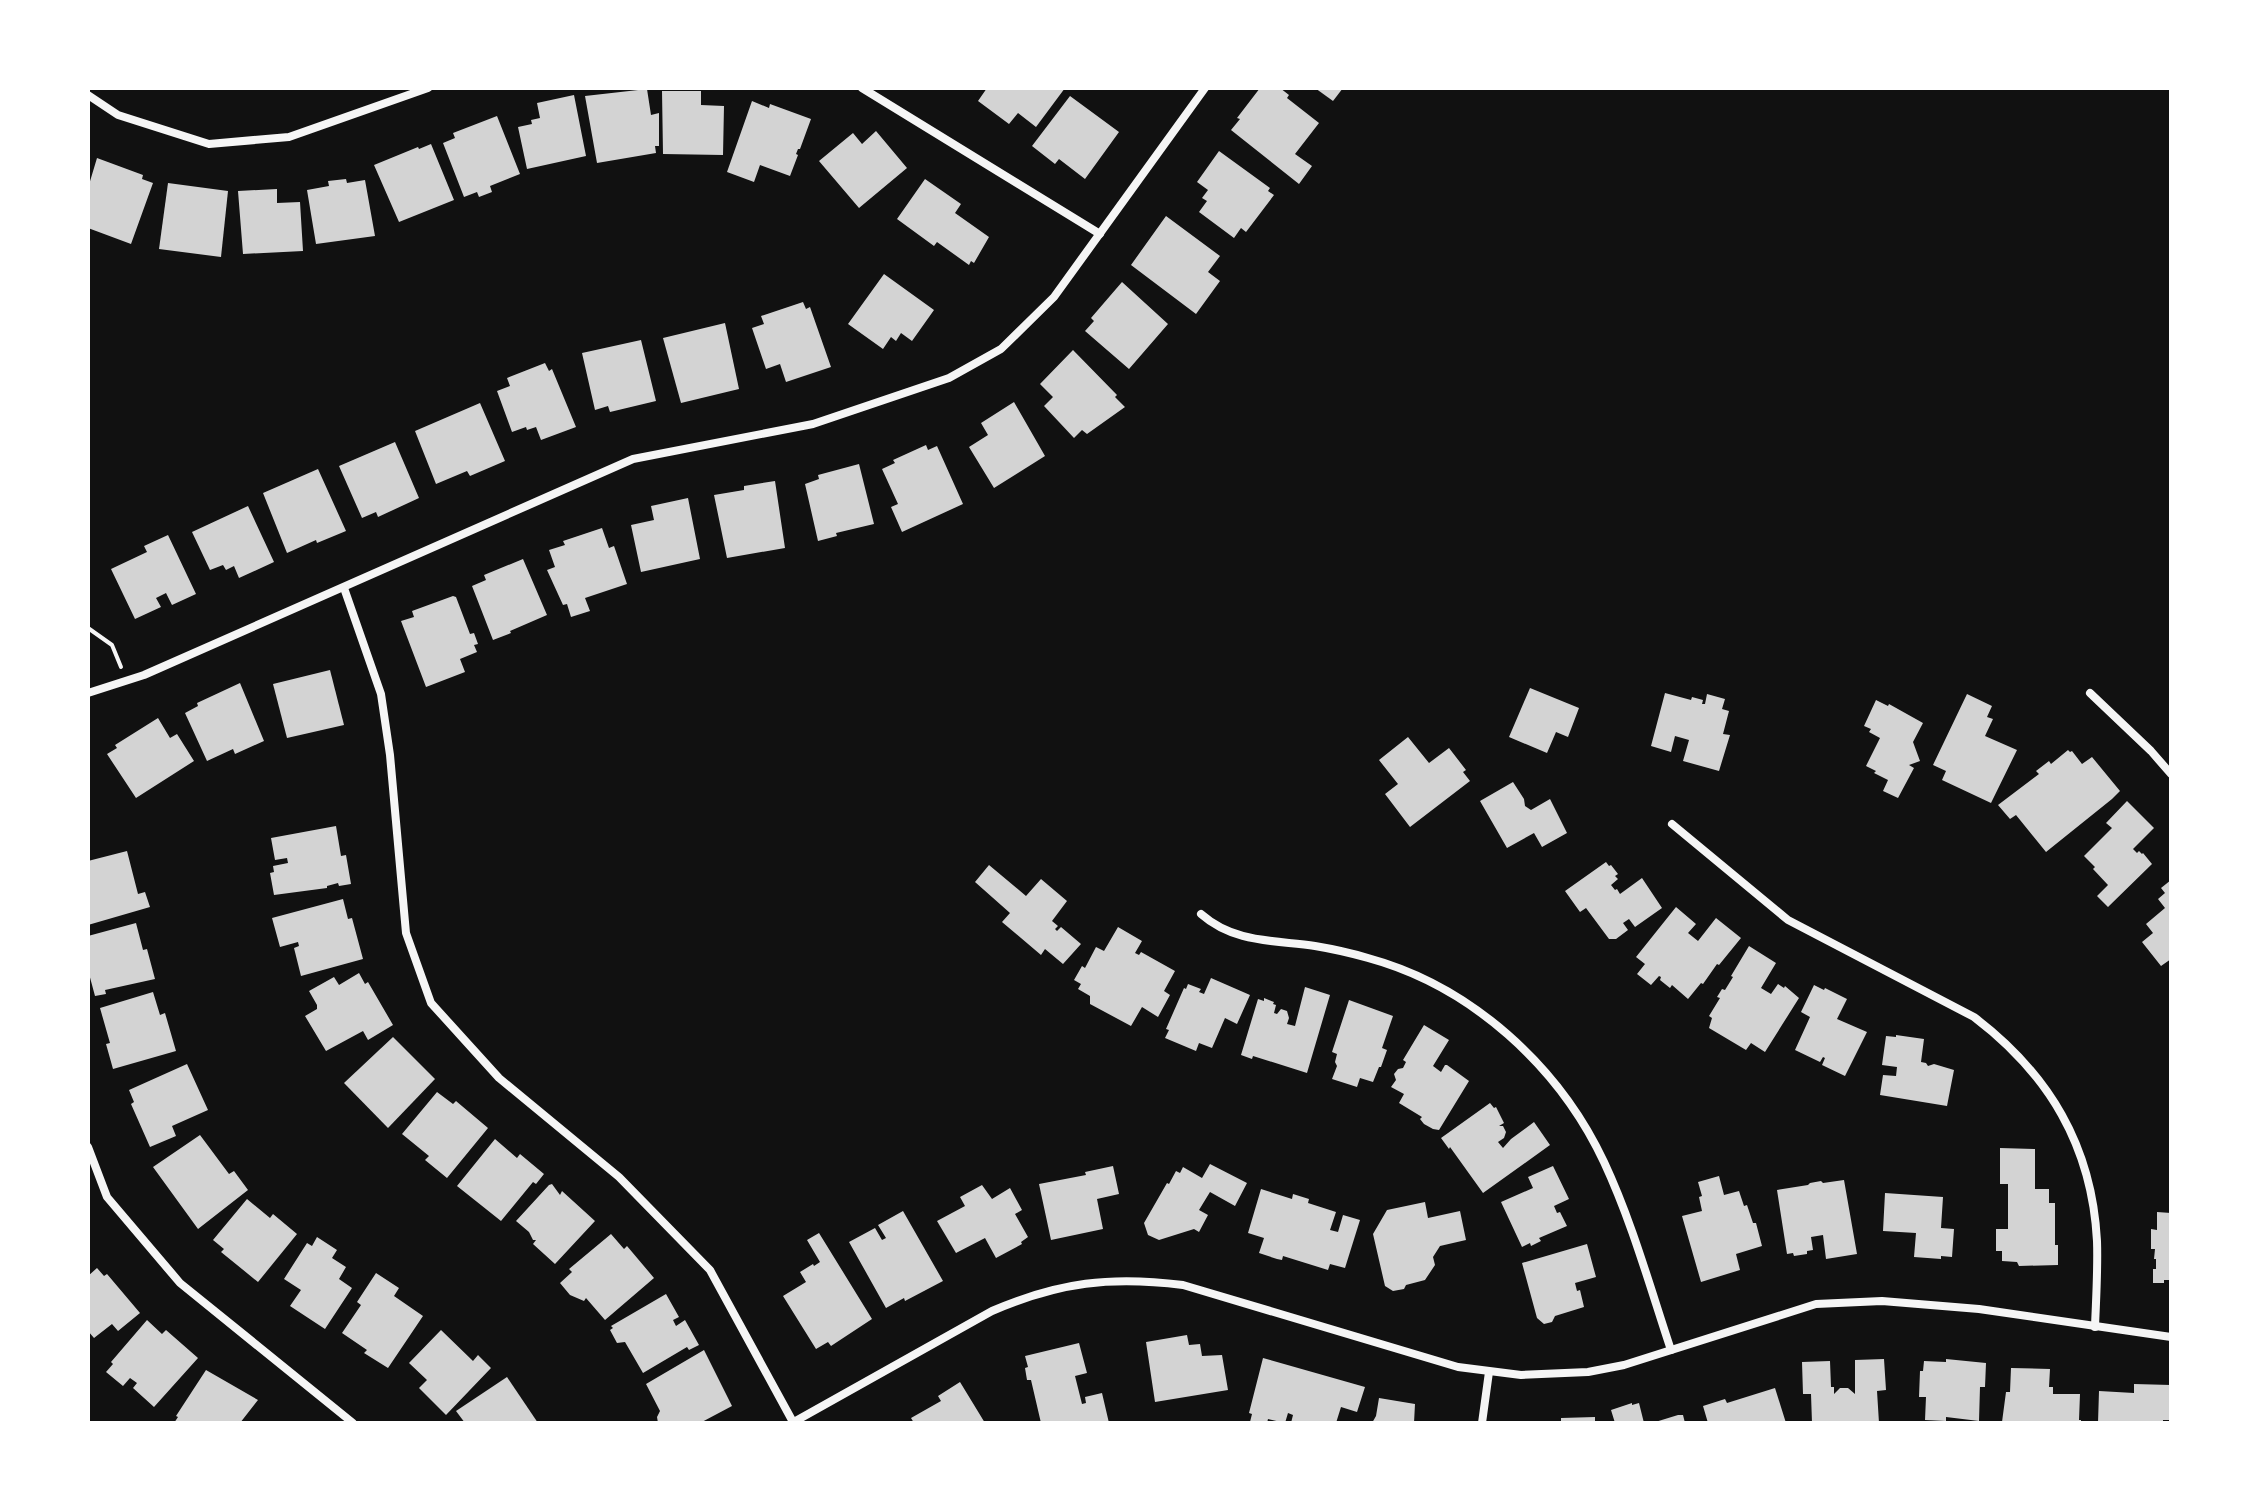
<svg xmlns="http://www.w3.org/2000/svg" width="2259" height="1511" viewBox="0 0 2259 1511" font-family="'Archivo Narrow',sans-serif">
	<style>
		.building { fill: #d3d3d3 }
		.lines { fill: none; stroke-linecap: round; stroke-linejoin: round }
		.path { stroke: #f5f5f5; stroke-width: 4 }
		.minor { stroke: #f5f5f5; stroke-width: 8 }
	</style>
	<rect width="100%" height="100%" fill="#111"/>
	<!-- building -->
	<g class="building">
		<path d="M987 88H1065L1036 127 1018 113 1009 124 978 101Z"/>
		<path d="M1260 88H1275L1278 90 1280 88 1289 95 1287 98 1319 123 1295 154 1312 166 1299 184 1231 130 1240 119 1237 118Z"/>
		<path d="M1315 88H1343L1333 101Z"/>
		<path d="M647 89 651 115 659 113V146H655L656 153 597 163 585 96Z"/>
		<path d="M662 91H701V105L724 106 723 155 663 154Z"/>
		<path d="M574 95 586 156 527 169 518 127 532 124 531 120 540 118 537 103Z"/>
		<path d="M1070 96 1119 132 1085 179 1059 159 1055 164 1032 146Z"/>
		<path d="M752 101 769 108 770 104 811 119 800 149H798L796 154 798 155 790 176 760 165 754 182 727 172Z"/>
		<path d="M497 116 520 174 490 186 492 192 479 197 477 192 464 197 443 143 455 138 453 133Z"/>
		<path d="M876 131 907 168 859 208 819 161 853 133 862 144Z"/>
		<path d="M431 144 454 200 399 222 374 165 418 147 419 149Z"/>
		<path d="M1219 151 1270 188 1268 191 1274 195 1246 232 1241 228 1234 238 1199 212 1207 201 1202 198 1208 190 1197 182Z"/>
		<path d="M97 158 143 175 142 179 153 183 131 244 88 228V188Z"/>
		<path d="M346 179 347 183 365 180 375 236 316 244 307 190 329 186 328 181Z"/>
		<path d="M925 179 961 204 955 213 989 237 974 263 971 261 969 265 937 242 934 246 897 219Z"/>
		<path d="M168 183 228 191 221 257 159 249Z"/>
		<path d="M277 189V203L300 202 303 251 243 254 238 191Z"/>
		<path d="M1166 216 1220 256 1208 272 1220 281 1196 314 1131 265Z"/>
		<path d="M884 274 934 310 912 341 901 333 896 341 891 337 883 349 848 324Z"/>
		<path d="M1122 282 1168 324 1129 369 1085 331 1094 321 1091 318Z"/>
		<path d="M803 302 806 309 810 307 831 367 786 382 780 364 766 369 752 328 764 324 761 316Z"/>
		<path d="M725 323 739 389 681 403 663 338Z"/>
		<path d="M641 340 656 401 610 412 608 406 595 410 582 353Z"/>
		<path d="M1073 350 1117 395 1115 397 1125 407 1087 434 1082 430 1074 438 1044 406 1053 397 1040 384Z"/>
		<path d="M545 363 549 371 552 369 576 427 541 440 536 427 527 430 526 427 512 432 497 391 510 386 507 378Z"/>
		<path d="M1014 402 1045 456 994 488 969 447 988 435 981 423Z"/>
		<path d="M480 403 505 461 470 476 467 471 436 484 415 431Z"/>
		<path d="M395 442 419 498 378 517 376 512 362 518 339 466Z"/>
		<path d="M926 445 928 450 937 446 963 504 902 532 891 507 898 504 882 469 895 463 893 460Z"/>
		<path d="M859 464 874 524 836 533 837 536 818 541 805 484 819 479 818 475Z"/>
		<path d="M318 469 346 531 317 543 316 540 287 553 263 493Z"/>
		<path d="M775 481 785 548 727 558 714 495 744 490V486Z"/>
		<path d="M688 498 700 559 641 572 631 525 654 520 651 506Z"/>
		<path d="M248 506 274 562 239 578 234 566 226 570 223 565 210 570 192 532Z"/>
		<path d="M602 528 609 548 614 546 627 584 585 598 590 611 571 617 567 604 563 605 547 570 555 567 549 550 565 545 563 541Z"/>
		<path d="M168 535 196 594 172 605 166 593 156 598 161 607 135 619 111 569 147 552 144 546Z"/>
		<path d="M523 559 547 615 510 631 511 633 493 640 472 586 486 580 484 575Z"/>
		<path d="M453 596 456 597 470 634 474 633 478 644 474 645 477 652 460 659 465 672 426 687 401 621 414 617 412 611Z"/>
		<path d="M330 670 344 725 287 738 273 684Z"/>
		<path d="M240 683 264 741 235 754 233 749 207 761 185 713 198 706 197 703Z"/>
		<path d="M1530 688 1579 708 1568 737 1556 732 1547 753 1509 737Z"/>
		<path d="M1665 693 1691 700 1692 697 1703 700 1702 704H1705L1707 694 1725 699 1722 709 1729 711 1723 734 1730 735 1719 771 1683 761 1689 740 1675 736 1671 752 1651 746Z"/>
		<path d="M1967 694 1992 706 1987 717 1993 719 1985 736 2017 750 1991 803 1942 780 1946 771 1933 765Z"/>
		<path d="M1876 700 1888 706 1889 704 1923 723 1913 742 1920 761 1909 765 1914 768 1898 798 1883 791 1888 780 1874 773 1876 771 1866 766 1880 738 1869 732 1871 729 1864 726Z"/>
		<path d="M158 718 170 738 177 734 194 761 136 798 107 754 117 748 115 745Z"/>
		<path d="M1408 737 1429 763 1449 748 1466 770 1463 772 1470 781 1410 827 1385 794 1398 784 1379 760Z"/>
		<path d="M2068 750 2070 752 2072 751 2082 764 2092 757 2120 791 2112 799 2046 852 2016 815 2010 819 1998 805 2039 774 2036 771 2049 761 2051 764Z"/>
		<path d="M1513 782 1524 799 1525 806 1531 810 1550 799 1567 833 1542 847 1534 833 1507 848 1480 801Z"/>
		<path d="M2127 801 2154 828 2133 849 2137 853 2139 851 2142 854 2143 853 2152 864 2108 907 2097 896 2108 885 2093 869 2095 867 2084 856 2112 828 2106 823Z"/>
		<path d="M336 826 341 856 346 855 351 884 339 886 338 883 327 886V888L274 895 270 873 274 872 273 866 288 863 287 858 275 860 271 838Z"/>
		<path d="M127 851 138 894 145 892 150 907 88 925V861Z"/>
		<path d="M1606 862 1609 866 1611 865 1618 874 1615 876 1618 879 1611 885 1615 890 1617 889 1620 894 1642 878 1662 908 1635 927 1629 919 1623 923 1628 930 1616 939H1609L1586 908 1580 912 1565 891Z"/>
		<path d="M989 865 1026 896 1041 879 1067 901 1052 921 1058 926 1055 929 1057 931 1061 927 1081 944 1063 964 1045 949 1041 955 1002 922 1010 913 975 882Z"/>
		<path d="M2171 880V959L2161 966 2142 942 2153 933 2146 924 2165 908 2158 899 2165 893 2161 888Z"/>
		<path d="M343 899 348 919 352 918 363 959 301 976 294 948 299 946 298 942 280 947 272 918Z"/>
		<path d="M1676 907 1696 924 1688 933 1698 941 1716 918 1741 938 1719 965 1717 964 1703 984 1701 983 1688 999 1672 985 1670 988 1660 980 1661 977 1659 976 1651 985 1637 974 1645 964 1636 957Z"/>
		<path d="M136 923 143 950 147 949 155 979 105 990 106 994 95 996 88 970 90 967 88 958V936Z"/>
		<path d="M1118 927 1142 941 1135 953 1139 955 1141 952 1175 971 1164 991 1170 995 1158 1017 1142 1007 1131 1026 1090 1004V996L1078 989 1081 984 1074 980 1082 966 1085 968 1096 947 1104 951Z"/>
		<path d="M1749 946 1776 963 1761 988 1771 994 1778 984 1784 988 1785 986 1799 998 1765 1052 1751 1043 1746 1050 1709 1028 1712 1018 1709 1016 1720 998 1717 997 1722 989 1725 990 1733 977 1731 976Z"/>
		<path d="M359 973 365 984 368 982 393 1025 368 1040 363 1031 326 1051 305 1016 317 1009V1005L309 991 334 977 339 985Z"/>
		<path d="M1211 978 1250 995 1237 1024 1225 1018 1212 1048 1199 1043 1196 1051 1165 1038 1169 1030 1166 1029 1184 988 1186 989 1188 984 1201 989 1199 992 1204 994Z"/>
		<path d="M1814 985 1824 990 1825 988 1847 999 1837 1019 1867 1032 1845 1076 1822 1065 1825 1058 1823 1057 1820 1062 1795 1050 1810 1017 1801 1012Z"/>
		<path d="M1305 987 1330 995 1307 1073 1253 1056 1252 1059 1241 1055 1258 999 1264 1001V998L1274 1002 1273 1004 1276 1005 1274 1013 1277 1014 1281 1009 1287 1011 1289 1018 1287 1024 1295 1026Z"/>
		<path d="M153 992 160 1015 165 1013 176 1051 113 1069 106 1044 110 1043 100 1008Z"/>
		<path d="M1349 1000 1393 1016 1382 1048 1387 1050 1381 1067H1379L1373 1082 1360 1078 1357 1087 1332 1079 1337 1066 1335 1062 1337 1054 1332 1052Z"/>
		<path d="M1424 1025 1449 1040 1433 1066 1441 1072 1445 1065H1447L1469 1081 1439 1130 1433 1129 1424 1124 1420 1119 1422 1117 1399 1103 1404 1094 1391 1087 1396 1080 1394 1074 1398 1069 1403 1068 1406 1062 1403 1060Z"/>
		<path d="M1896 1035 1924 1039 1921 1062 1926 1063 1928 1066 1934 1064 1954 1070 1947 1106 1880 1095 1883 1075 1896 1076 1897 1067 1882 1065 1886 1036 1896 1037Z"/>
		<path d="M393 1037 435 1079 388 1128 344 1083Z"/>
		<path d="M187 1064 208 1110 172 1126 176 1136 150 1147 131 1104 134 1102 129 1090Z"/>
		<path d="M437 1092 453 1104 456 1101 488 1128 447 1178 425 1160 429 1156 402 1134Z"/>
		<path d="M1490 1103 1494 1108 1496 1107 1504 1123 1499 1126H1503L1506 1132 1504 1138 1498 1142 1503 1148 1511 1139 1534 1122 1550 1145 1483 1193 1450 1147 1449 1149 1441 1138Z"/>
		<path d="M200 1135 229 1174 234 1171 248 1190 198 1229 153 1167Z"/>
		<path d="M495 1139 517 1158 520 1154 544 1174 536 1184 533 1182 501 1221 457 1186Z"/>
		<path d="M2000 1148 2035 1149V1189H2049V1203H2055V1245H2058V1265L2019 1266 2017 1262 2002 1261V1251H1996V1229H2008V1184H2000Z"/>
		<path d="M1210 1164 1247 1183 1235 1206 1210 1192 1199 1210 1208 1215 1199 1232 1194 1229 1159 1240 1148 1235 1144 1223 1167 1183 1169 1184 1176 1171 1180 1173 1183 1167 1202 1178Z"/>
		<path d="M1113 1166 1119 1194 1097 1199 1103 1229 1051 1240 1039 1184 1086 1175 1085 1172Z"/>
		<path d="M1553 1166 1569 1199 1554 1206 1557 1213 1560 1212 1567 1226 1539 1238 1541 1241 1531 1246 1530 1243 1522 1247 1501 1202 1533 1188 1528 1177Z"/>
		<path d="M1719 1176 1724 1195 1739 1191 1744 1206 1747 1205 1753 1223H1756L1762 1246 1736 1254 1740 1270 1701 1282 1682 1216 1702 1211 1699 1197 1702 1196 1698 1182Z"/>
		<path d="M1844 1180 1857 1254 1826 1259 1823 1235 1811 1237 1813 1250 1807 1251V1254L1794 1256 1793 1253 1787 1254 1777 1190 1808 1185 1810 1183 1821 1181 1823 1183Z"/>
		<path d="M552 1184 560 1195 562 1191 595 1221 555 1264 533 1244 536 1240H533L529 1232 516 1221 549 1185Z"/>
		<path d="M982 1185 992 1199 1010 1188 1022 1210 1015 1214 1028 1237 1021 1242 1022 1244 996 1258 985 1238 956 1253 937 1221 965 1206 960 1197Z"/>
		<path d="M1261 1189 1292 1199 1293 1194 1309 1199 1308 1203 1336 1212 1330 1230 1338 1232 1343 1215 1360 1220 1345 1268 1330 1264 1328 1270 1283 1256 1282 1260 1277 1259 1259 1253 1264 1238 1248 1233Z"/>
		<path d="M1885 1193 1943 1197 1941 1228 1954 1229 1952 1257 1941 1256V1259L1914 1257 1916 1233 1883 1231Z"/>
		<path d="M247 1199 270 1218 273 1214 297 1234 258 1282 221 1252 224 1249 213 1240Z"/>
		<path d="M1425 1202 1428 1218 1460 1211 1466 1240 1440 1246 1433 1257 1435 1265 1425 1280 1406 1285 1404 1289 1393 1291 1385 1286 1373 1234 1387 1210Z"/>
		<path d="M903 1211 943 1281 905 1301 904 1298 886 1308 849 1242 875 1228 882 1240 886 1238 878 1225Z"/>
		<path d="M2157 1212 2171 1213V1280H2164V1283H2153V1269H2156V1259H2154L2155 1249H2151V1229L2157 1230Z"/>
		<path d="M819 1233 872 1319 831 1346 828 1342 816 1349 783 1296 806 1282 800 1272 813 1264 814 1266 820 1262 807 1240Z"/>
		<path d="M611 1234 624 1249 627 1246 654 1278 605 1320 586 1298 584 1301 570 1295 560 1283 572 1272 569 1269Z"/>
		<path d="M317 1237 337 1250 332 1258 346 1267 339 1279 352 1288 325 1329 290 1306 301 1290 284 1279 307 1243 312 1246Z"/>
		<path d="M1587 1244 1596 1277 1575 1283 1577 1291 1580 1290 1584 1307 1555 1316 1552 1322 1544 1324 1537 1318 1522 1263Z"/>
		<path d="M97 1268 104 1276 107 1274 140 1313 118 1331 112 1324 94 1338 88 1331V1276Z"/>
		<path d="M376 1273 399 1288 394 1296 423 1316 388 1368 364 1353 367 1350 342 1333 361 1305 357 1302Z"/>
		<path d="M666 1294 679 1317 673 1320 676 1326 685 1320 699 1345 689 1350 687 1347 643 1373 625 1342 617 1343 610 1330 613 1328 611 1326Z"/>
		<path d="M147 1320 162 1334 166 1330 198 1358 154 1407 133 1388 137 1383 130 1378 123 1386 106 1372 113 1364 111 1362Z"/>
		<path d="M441 1330 473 1361 478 1355 491 1368 446 1415 419 1388 427 1380 409 1363Z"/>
		<path d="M1187 1335 1189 1345 1200 1344 1202 1356 1222 1355 1228 1390 1155 1402 1146 1342Z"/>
		<path d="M1079 1343 1087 1373 1075 1376 1082 1404 1086 1403 1085 1397 1102 1393 1109 1423H1041L1031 1380H1027L1025 1368 1028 1367 1025 1356Z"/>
		<path d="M704 1350 732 1406 700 1423H658L657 1417 660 1411 646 1384Z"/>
		<path d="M1263 1358 1365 1387 1357 1412 1341 1407 1336 1423H1291L1293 1415 1288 1413 1285 1423 1268 1419 1267 1423 1250 1422 1252 1414 1249 1413Z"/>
		<path d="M1884 1359 1886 1390 1877 1391 1879 1423H1812L1811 1394H1803L1802 1362 1830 1361 1831 1387H1834V1394L1840 1388H1848L1855 1394V1360Z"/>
		<path d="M1946 1359 1986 1363 1985 1387H1980L1979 1421 1946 1417V1421L1925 1420 1926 1397H1919L1920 1371H1923L1924 1361 1946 1362Z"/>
		<path d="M2011 1368 2050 1369 2049 1387H2053V1394H2080L2079 1420H2081V1423L2002 1422 2006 1392H2010Z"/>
		<path d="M206 1370 258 1400 240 1423H174L178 1417 176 1416Z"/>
		<path d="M507 1377 538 1423H465L456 1411Z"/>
		<path d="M960 1382 985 1423H914L911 1418 941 1401 938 1396Z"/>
		<path d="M2134 1384 2171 1385 2169 1420H2163V1423H2098L2099 1391 2134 1393Z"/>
		<path d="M1775 1388 1786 1423H1708L1703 1406 1725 1399 1727 1403Z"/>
		<path d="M1379 1398 1415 1404 1414 1423H1372L1376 1416Z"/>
		<path d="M1632 1403V1405L1639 1403 1644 1423H1615L1611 1410Z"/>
		<path d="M1678 1415H1683L1685 1423H1652Z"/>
		<path d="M1595 1417V1423H1561V1418Z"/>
	</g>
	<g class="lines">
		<!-- path -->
		<path class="path" d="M88 628 112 645 121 667"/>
		<!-- minor -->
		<g class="minor">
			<path d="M862 88 1100 234"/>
			<path d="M88 95 118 115 209 144 289 137 428 88"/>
			<path d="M344 588 381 694 390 755 406 933 431 1003 499 1078 619 1177 710 1270 793 1422"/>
			<path d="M88 693 144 675 633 459 813 424 949 378 1001 349 1054 297 1205 88"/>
			<path d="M2090 693 2151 751 2171 774"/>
			<path d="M1672 824 1788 920 1974 1017C2049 1074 2092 1146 2097 1241 2098 1270 2096 1299 2095 1327"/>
			<path d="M1201 914C1234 943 1273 940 1315 946 1333 949 1351 953 1368 958 1471 986 1559 1066 1604 1162 1632 1222 1650 1287 1671 1350"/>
			<path d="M88 1147 107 1197 180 1283 353 1423"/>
			<path d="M792 1423 992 1311C1059 1282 1111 1276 1183 1285L1458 1367 1521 1375 1588 1372 1624 1365 1816 1304 1882 1301 1979 1309 2171 1337"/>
			<path d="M1482 1423 1489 1372"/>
		</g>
	</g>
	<!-- border -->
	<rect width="2259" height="1511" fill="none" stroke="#ffffff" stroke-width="180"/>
</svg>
